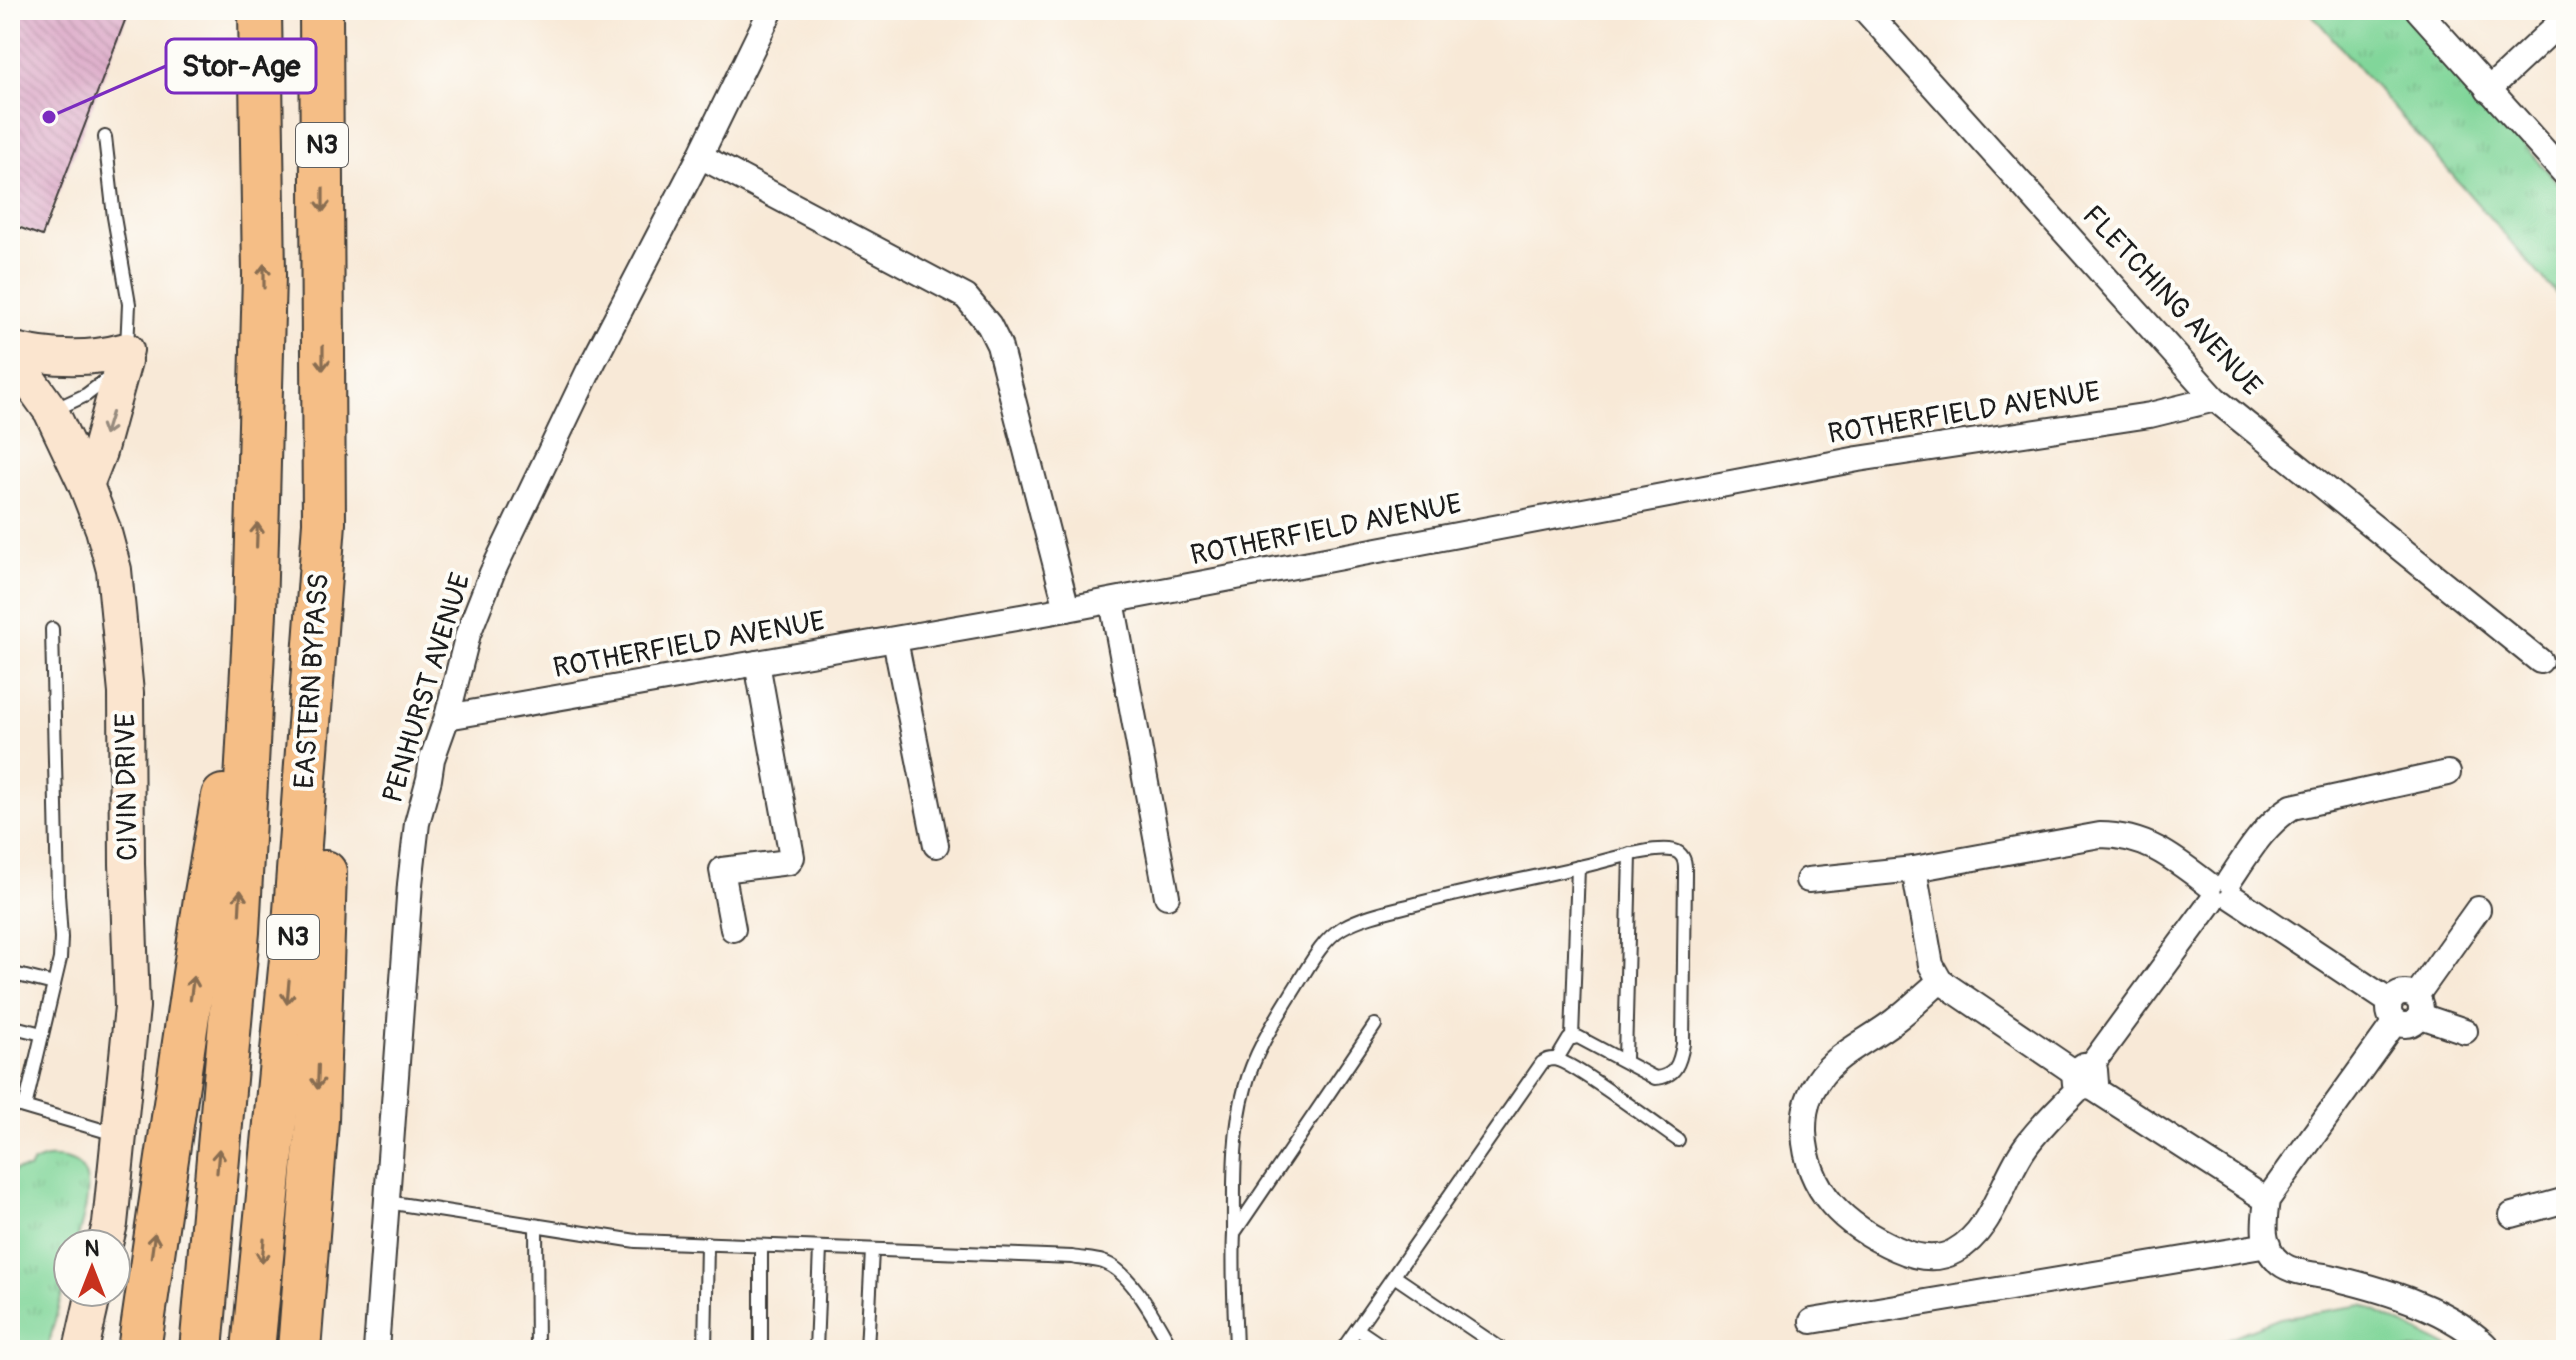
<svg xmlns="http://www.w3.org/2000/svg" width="2576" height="1360" viewBox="0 0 2576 1360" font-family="Pangolin,sans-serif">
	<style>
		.grass { fill: url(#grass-tufts); stroke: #4e795b; stroke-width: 2 }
		.pitch { fill: #81d69a; stroke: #4e795b; stroke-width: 2 }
		.building { fill: url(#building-back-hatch) }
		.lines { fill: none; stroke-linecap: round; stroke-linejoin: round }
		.lane-casing { stroke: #3d3b38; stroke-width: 16 }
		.street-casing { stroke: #3d3b38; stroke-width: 28 }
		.secondary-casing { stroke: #3d3b38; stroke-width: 38 }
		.highway-casing { stroke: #3d3b38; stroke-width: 46 }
		.lane { stroke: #fff; stroke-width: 12 }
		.street { stroke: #fff; stroke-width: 24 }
		.secondary { stroke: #fbe5cf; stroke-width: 34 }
		.highway { stroke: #f5be86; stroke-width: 42 }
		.oneway { stroke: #886d51 }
		.oneway2 { stroke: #978b7e }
		.labels { text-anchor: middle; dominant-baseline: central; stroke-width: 8; stroke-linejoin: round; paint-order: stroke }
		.shield { fill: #fdfcf7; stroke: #605f5e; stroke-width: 2 }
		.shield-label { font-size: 26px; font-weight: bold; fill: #1c1c1c }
		.street-label { font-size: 28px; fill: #1c1c1c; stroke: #fdfcf7 }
		.leader { fill: none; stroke: #7b2cbf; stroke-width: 3 }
		.callout-dot { fill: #7b2cbf; stroke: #fdfcf7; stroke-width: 3 }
		.callout { fill: #fdfcf7; stroke: #7b2cbf; stroke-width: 3 }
		.callout-label { font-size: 30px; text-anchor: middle; font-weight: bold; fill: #1c1c1c }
	</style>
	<defs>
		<pattern id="grass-tufts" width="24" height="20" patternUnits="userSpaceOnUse" patternTransform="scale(2)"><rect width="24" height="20" fill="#81d69a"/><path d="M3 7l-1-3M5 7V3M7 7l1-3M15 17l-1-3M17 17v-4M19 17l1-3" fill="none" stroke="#6fb784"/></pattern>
		<pattern id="building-back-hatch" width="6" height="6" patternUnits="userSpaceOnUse" patternTransform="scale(2)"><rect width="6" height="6" fill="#ddabc9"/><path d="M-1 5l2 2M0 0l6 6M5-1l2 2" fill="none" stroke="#bd93ac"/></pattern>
	</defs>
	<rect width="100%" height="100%" fill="#fdfcf7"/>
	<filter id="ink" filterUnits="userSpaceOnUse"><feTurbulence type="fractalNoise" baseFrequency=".0125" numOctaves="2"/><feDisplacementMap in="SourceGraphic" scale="16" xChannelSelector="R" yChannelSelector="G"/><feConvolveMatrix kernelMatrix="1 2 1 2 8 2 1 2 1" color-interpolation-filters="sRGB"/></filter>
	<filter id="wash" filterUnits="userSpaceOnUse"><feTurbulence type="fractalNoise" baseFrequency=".006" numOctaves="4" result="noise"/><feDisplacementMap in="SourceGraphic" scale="32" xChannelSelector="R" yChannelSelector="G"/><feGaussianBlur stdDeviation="1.8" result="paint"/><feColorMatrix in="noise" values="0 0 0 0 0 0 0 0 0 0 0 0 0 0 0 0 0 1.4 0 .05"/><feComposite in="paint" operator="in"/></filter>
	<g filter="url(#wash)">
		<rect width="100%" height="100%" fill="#f8e9d7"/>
		<!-- grass -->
		<g class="grass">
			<path d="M2308 10H2404L2566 192V305Z"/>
			<path d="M46 1158C106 1154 86 1207 76 1244H68V1272L47 1350H10V1174L13 1170 29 1169 33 1163Z"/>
		</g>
		<!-- pitch -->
		<path class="pitch" d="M2363 1305 2455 1350H2198L2280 1318Z"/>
		<g id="blocks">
			<!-- building -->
			<path class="building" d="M10 10H129L42 236 10 224Z"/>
		</g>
	</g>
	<g filter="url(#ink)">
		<use href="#blocks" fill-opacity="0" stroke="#3d3b38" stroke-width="2"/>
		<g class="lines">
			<!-- lane casing -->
			<g class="lane-casing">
				<g id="lane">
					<path d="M105 137 114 217 129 304 127 348"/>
					<path d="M54 410 86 395 110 377"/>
					<path d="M2566 773V789"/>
					<path d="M10 973 54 984"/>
					<path d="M10 1026 42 1034"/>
					<path d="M1572 1038 1578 867"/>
					<path d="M1625 1060 1630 854"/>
					<path d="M10 1103 115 1134"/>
					<path d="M25 1107 60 959 61 938 58 894 52 629"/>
					<path d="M387 1202 636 1241 1072 1257C1082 1259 1094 1259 1103 1262 1132 1271 1158 1325 1173 1350"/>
					<path d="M536 1226 537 1350"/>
					<path d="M1234 1233C1234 1185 1232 1135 1245 1088 1254 1052 1278 1016 1297 985 1309 966 1322 940 1342 928 1363 916 1388 911 1412 905 1472 889 1534 878 1596 863 1611 859 1666 843 1679 853 1686 859 1685 866 1685 875L1683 1044C1680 1062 1676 1077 1655 1078L1578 1037 1569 1039 1557 1059"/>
					<path d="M761 1246V1350"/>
					<path d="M1394 1276 1503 1350"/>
					<path d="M1357 1329 1388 1350"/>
					<path d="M705 1350 707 1243"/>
					<path d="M816 1350 820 1248"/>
					<path d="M867 1350 872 1250"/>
					<path d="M1236 1350C1235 1311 1232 1272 1234 1233L1375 1025"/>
					<path d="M1342 1350 1542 1063C1547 1060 1548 1059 1554 1059 1572 1061 1657 1126 1678 1140"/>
				</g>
			</g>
			<!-- street casing -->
			<g class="street-casing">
				<g id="street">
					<path d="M1865 10 2215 399 2540 661"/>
					<path d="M2418 10 2566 175"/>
					<path d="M2488 90 2566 17"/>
					<path d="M700 156 966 297 989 325 999 345 1067 609"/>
					<path d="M1112 601 1167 896"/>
					<path d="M895 640 936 845"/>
					<path d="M447 717 1067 609 1858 459 2150 415 2215 399"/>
					<path d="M1914 869 1931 965 1940 981 2074 1072"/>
					<path d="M1808 880 1914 869 2100 835C2146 835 2174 858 2209 885"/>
					<path d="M2229 881C2248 853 2263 826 2292 807L2448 773"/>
					<path d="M2232 897 2390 1002"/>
					<path d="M733 929 722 870 789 862 792 857 757 663"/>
					<path d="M1940 981C1925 994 1910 1009 1894 1021 1864 1044 1830 1055 1812 1091 1805 1105 1804 1117 1804 1132 1807 1192 1845 1226 1897 1249 1915 1257 1936 1262 1955 1251 1993 1230 2002 1179 2026 1146 2041 1125 2061 1107 2079 1088L2091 1087 2096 1083 2095 1070 2084 1065 2074 1072 2075 1084 2079 1088"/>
					<circle cx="2405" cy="1009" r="16"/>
					<path d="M2416 996 2478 909"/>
					<path d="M2421 1016 2465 1031"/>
					<path d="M2395 1022 2267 1200C2264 1221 2260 1248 2280 1263 2294 1274 2317 1274 2334 1278 2385 1290 2454 1310 2490 1350"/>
					<path d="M2090 1067 2212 901"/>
					<path d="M2091 1087 2267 1200"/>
					<path d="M2512 1215 2566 1200"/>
					<path d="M1812 1321 2268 1245"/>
					<path d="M376 1350 410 884 417 823 429 779 432 759 447 717 468 634 492 573 589 370 700 156 771 10"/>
				</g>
			</g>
			<!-- secondary casing -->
			<g class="secondary-casing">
				<g id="secondary">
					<path d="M10 349C49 359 87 361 126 350"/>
					<path d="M10 354 51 411 86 485 103 529 114 570 126 693 127 864 132 1007 110 1224 105 1244"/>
					<path d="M86 485 99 452 124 361"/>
					<path d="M81 1350 94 1292"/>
				</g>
			</g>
			<!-- highway casing -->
			<g class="highway-casing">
				<g id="highway">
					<path d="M139 1350 205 899 223 796"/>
					<path d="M201 1350 238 932 255 613 264 275 260 10"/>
					<path d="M253 1350 293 938 324 523 321 10"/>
					<path d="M299 1350 317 1120 325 872"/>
				</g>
			</g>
			<!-- lane -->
			<use href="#lane" class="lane"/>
			<!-- street -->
			<use href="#street" class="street"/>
			<!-- secondary -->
			<use href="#secondary" class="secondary"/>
			<!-- highway -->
			<use href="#highway" class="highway"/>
		</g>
		<!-- one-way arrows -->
		<defs><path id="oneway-shaft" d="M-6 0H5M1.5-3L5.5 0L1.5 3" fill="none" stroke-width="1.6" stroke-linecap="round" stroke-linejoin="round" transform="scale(2)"/></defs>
		<g class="oneway">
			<use href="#oneway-shaft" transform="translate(323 200) rotate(90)"/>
			<use href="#oneway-shaft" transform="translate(264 276) rotate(-90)"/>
			<use href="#oneway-shaft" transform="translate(323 358) rotate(90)"/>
			<use href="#oneway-shaft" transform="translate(257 535) rotate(-88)"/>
			<use href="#oneway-shaft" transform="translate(240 902) rotate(-87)"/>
			<use href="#oneway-shaft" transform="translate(192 988) rotate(-82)"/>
			<use href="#oneway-shaft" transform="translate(288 992) rotate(95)"/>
			<use href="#oneway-shaft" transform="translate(318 1077) rotate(92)"/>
			<use href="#oneway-shaft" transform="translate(218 1161) rotate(-85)"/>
			<use href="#oneway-shaft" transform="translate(153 1245) rotate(-82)"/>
			<use href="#oneway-shaft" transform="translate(263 1251) rotate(95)"/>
		</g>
		<use class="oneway2" href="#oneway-shaft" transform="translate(108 424) rotate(107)"/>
	</g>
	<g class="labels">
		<!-- shield labels -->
		<g class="shield">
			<rect x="296" y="123" width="52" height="44" rx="6"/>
			<rect x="267" y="915" width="52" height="44" rx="6"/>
		</g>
		<g class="shield-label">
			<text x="322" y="145">N3</text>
			<text x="293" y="937">N3</text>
		</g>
		<!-- street labels -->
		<g class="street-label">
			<text transform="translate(2172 301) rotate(47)">FLETCHING AVENUE</text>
			<text transform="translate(1964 413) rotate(-9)">ROTHERFIELD AVENUE</text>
			<text transform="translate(1326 530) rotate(-11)">ROTHERFIELD AVENUE</text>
			<text transform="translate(689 645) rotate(-10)">ROTHERFIELD AVENUE</text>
			<text transform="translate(312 681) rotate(-86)">EASTERN BYPASS</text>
			<text transform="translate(427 688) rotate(-73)">PENHURST AVENUE</text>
			<text transform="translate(127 787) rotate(-91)">CIVIN DRIVE</text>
		</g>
	</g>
	<!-- callouts -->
	<path class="leader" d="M49 117L166 66"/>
	<circle class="callout-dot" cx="49" cy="117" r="8"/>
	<rect class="callout" x="166" y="39" width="150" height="54" rx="8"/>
	<g class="callout-label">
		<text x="241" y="76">Stor-Age</text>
	</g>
	<!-- margin -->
	<rect width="2576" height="1360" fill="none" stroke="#fdfcf7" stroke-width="40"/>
	<!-- north arrow -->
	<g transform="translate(92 1268)"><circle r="38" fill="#fdfcf7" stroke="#a3a29f" stroke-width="2"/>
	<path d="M0-6L14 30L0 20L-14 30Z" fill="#c8321e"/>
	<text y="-12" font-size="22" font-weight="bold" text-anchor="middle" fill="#1c1c1c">N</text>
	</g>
</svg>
